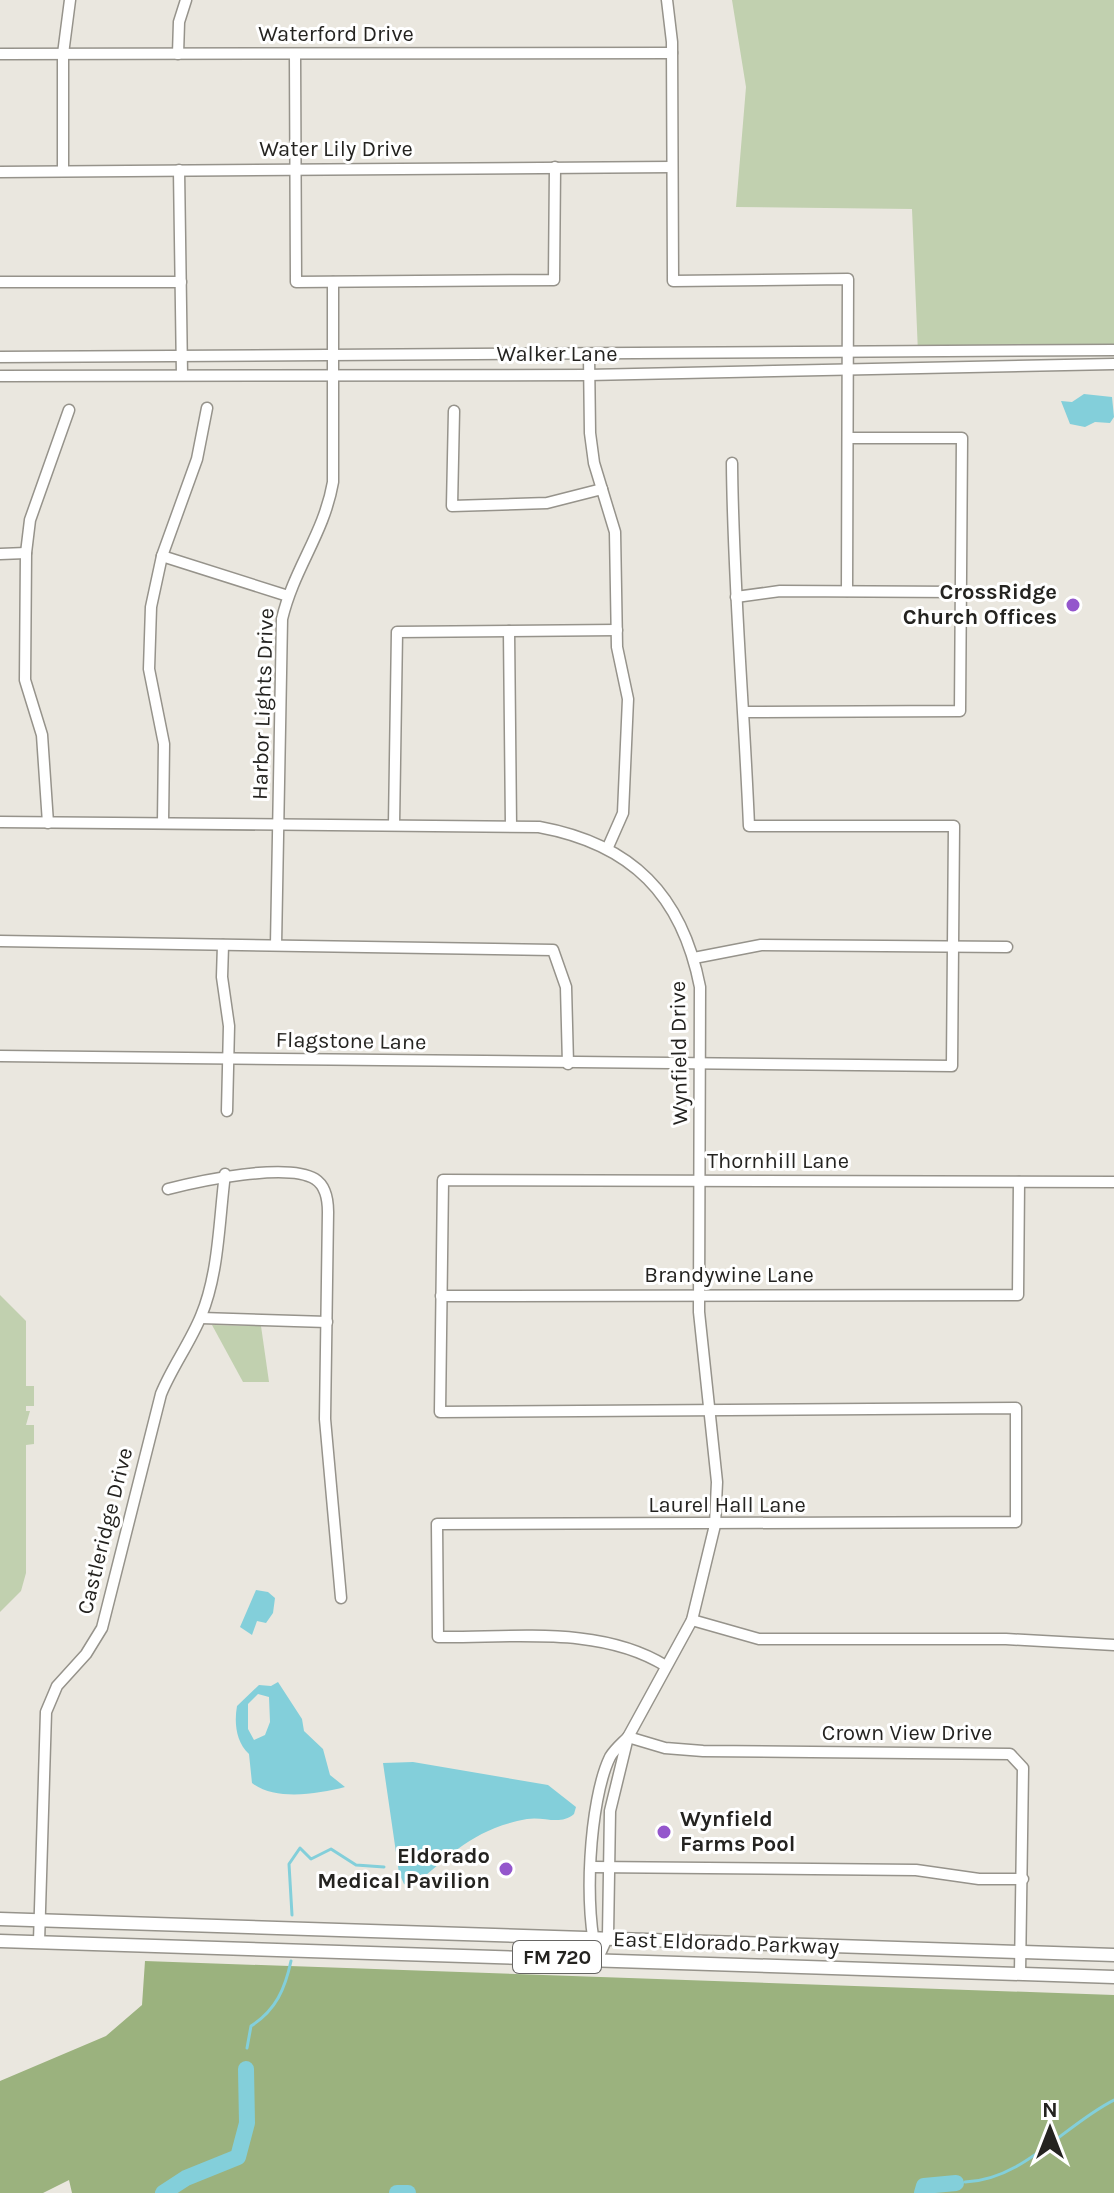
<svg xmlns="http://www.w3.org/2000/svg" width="1114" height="2193" viewBox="0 0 1114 2193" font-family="Karla,sans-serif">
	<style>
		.green { fill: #c1d0af }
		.forest { fill: #9bb27e }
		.water { fill: #83cfda; fill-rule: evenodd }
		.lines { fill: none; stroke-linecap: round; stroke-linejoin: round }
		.stream { stroke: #83cfda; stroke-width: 3 }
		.river { stroke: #83cfda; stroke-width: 16 }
		.minor-casing { stroke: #96938b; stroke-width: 13 }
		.major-casing { stroke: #96938b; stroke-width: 15 }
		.minor { stroke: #fff; stroke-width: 10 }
		.major { stroke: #fff; stroke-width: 12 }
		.poi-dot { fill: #9456cc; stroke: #fff; stroke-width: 3 }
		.labels { text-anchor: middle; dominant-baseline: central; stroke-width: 6; stroke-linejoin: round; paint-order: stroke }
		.shield { fill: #fff; stroke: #666563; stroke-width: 2 }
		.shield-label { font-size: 20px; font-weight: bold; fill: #242320 }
		.street-label { font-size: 22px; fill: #242320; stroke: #fff }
		.poi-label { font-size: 22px; font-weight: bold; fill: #242320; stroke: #fff; text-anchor: end }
	</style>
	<rect width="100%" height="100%" fill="#eae7df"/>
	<!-- green -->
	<g class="green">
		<path d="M732 0H1114V349L918 353 912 209 736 207 746 87Z"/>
		<path d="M0 1295 26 1321V1386H34V1406H26V1411H30L26 1425H34V1444L26 1445V1573L21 1591 0 1612Z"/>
		<path d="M212 1325 261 1326 269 1382H243Z"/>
	</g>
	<!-- forest -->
	<path class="forest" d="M145 1961 1114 1995V2193H72L69 2180 43 2193H0V2081L106 2036 142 2005Z"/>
	<!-- water -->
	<g class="water">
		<path d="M1084 394 1112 397 1114 417 1110 423 1095 422 1085 427 1070 424 1061 401 1072 402Z"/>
		<path d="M256 1590 268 1592 275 1598 273 1613 266 1623 257 1621 252 1635 240 1627Z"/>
		<path d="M278 1682 302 1719 304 1731 323 1749 330 1775 345 1787C317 1794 276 1801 252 1783L249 1754C236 1742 234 1723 237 1706L259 1685 271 1686ZM258 1694 269 1697 270 1722 265 1735 254 1740 248 1729V1704Z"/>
		<path d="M413 1762 548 1785 576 1807 574 1814C560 1826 544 1816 527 1819 472 1829 452 1855 411 1887L404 1884 399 1873 383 1763Z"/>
	</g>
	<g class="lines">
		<!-- stream -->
		<g class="stream">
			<path d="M292 1915 289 1864 300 1848 311 1859 331 1849 356 1865 384 1867"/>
			<path d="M247 2048 251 2026C276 2010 285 1989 291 1961"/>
			<path d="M965 2182C1023 2180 1064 2125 1114 2100"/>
		</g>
		<!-- river -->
		<g class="river">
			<path d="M163 2193 186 2178 238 2157 247 2123 246 2069"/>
			<path d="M397 2193H408"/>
			<path d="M922 2193 924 2186 956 2183"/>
		</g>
		<!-- minor casing -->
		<g class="minor-casing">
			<g id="minor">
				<path d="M667 0 672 42 673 281 848 279 847 591"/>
				<path d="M0 54 672 53"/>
				<path d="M178 54 179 22 186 0"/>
				<path d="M295 55 296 282 554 280 555 167"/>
				<path d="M179 170 182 375"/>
				<path d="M63 171V54L70 0"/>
				<path d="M0 172 672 167"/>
				<path d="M0 282H181"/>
				<path d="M589 356 590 433 594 463 615 532 617 647 628 699 623 813 608 847"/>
				<path d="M0 357 1114 350"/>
				<path d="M0 376 588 375 1114 364"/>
				<path d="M454 411 452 506 547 503 602 489"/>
				<path d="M0 554 26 553"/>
				<path d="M162 556 288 596"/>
				<path d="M736 597 780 591 960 592"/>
				<path d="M509 631 511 826"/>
				<path d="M744 712 960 711 962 438H848"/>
				<path d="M0 822 539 827C632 844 682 895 700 987L699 1312 717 1482 715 1525 692 1620 628 1737 610 1811 608 1936 598 1958"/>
				<path d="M48 823 42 735 25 680 26 553 30 520 69 410"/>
				<path d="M163 823 164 744 149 669 151 607 162 556 197 459 207 408"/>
				<path d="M394 825 397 632 617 630"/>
				<path d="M0 941 553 950 566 987 568 1064"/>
				<path d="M223 945 222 977 229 1026 227 1111"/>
				<path d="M276 945 282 619C294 568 324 534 333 482V282"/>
				<path d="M694 958 761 945 1007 947"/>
				<path d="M0 1056 952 1066 954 826H749C744 705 733 584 732 463"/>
				<path d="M168 1189C199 1181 287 1162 315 1179 326 1186 328 1200 328 1212L325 1419 341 1598"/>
				<path d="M441 1296 1018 1295 1019 1182"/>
				<path d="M201 1318 327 1322"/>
				<path d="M692 1620 759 1639H1006L1114 1645"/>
				<path d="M666 1666C600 1625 513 1638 438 1637L437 1524 1016 1522V1408L440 1412 443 1180 1114 1182"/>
				<path d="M628 1737 665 1748 703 1751 1010 1754 1023 1768 1020 1973"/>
				<path d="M592 1867 916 1870 979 1879H1023"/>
				<path d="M39 1942 46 1712 57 1686 86 1654 102 1628 161 1394C172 1367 190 1343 201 1316 219 1273 219 1220 225 1174"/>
				<path d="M598 1958C583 1914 589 1800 610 1757 614 1750 621 1744 626 1739"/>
			</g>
		</g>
		<!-- major casing -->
		<g class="major-casing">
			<g id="major">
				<path d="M0 1919 1114 1955"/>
				<path d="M0 1941 1114 1977"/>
			</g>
		</g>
		<!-- minor -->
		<use href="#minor" class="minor"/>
		<!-- major -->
		<use href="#major" class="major"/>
	</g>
	<!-- markers -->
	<g class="poi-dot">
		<circle cx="1073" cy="605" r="8"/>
		<circle cx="664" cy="1832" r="8"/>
		<circle cx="506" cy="1869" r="8"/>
	</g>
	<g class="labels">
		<!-- shield labels -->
		<rect class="shield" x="513" y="1941" width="88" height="32" rx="6"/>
		<g class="shield-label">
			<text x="557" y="1957">FM 720</text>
		</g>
		<!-- street labels -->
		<g class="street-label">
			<text x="336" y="34">Waterford Drive</text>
			<text x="336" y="149">Water Lily Drive</text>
			<text x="557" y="354">Walker Lane</text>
			<text transform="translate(263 704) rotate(-88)">Harbor Lights Drive</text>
			<text transform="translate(351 1041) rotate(1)">Flagstone Lane</text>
			<text transform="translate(679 1053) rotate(-91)">Wynfield Drive</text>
			<text x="778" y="1161">Thornhill Lane</text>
			<text x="729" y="1275">Brandywine Lane</text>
			<text x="727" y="1505">Laurel Hall Lane</text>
			<text transform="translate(105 1531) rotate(-76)">Castleridge Drive</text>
			<text x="907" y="1733">Crown View Drive</text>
			<text transform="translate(726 1943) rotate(2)">East Eldorado Parkway</text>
		</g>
		<!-- poi labels -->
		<g class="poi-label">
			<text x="1057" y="592">CrossRidge<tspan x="1057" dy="25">Church Offices</tspan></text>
			<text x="680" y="1819" text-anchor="start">Wynfield<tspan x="680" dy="25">Farms Pool</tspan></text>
			<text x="490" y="1856">Eldorado<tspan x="490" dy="25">Medical Pavilion</tspan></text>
		</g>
	</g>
	<!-- north arrow -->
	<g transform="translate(1050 2129)" stroke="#ffffff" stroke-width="6" paint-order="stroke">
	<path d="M0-6L14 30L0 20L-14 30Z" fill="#242320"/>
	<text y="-12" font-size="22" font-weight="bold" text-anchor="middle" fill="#242320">N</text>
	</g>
</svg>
